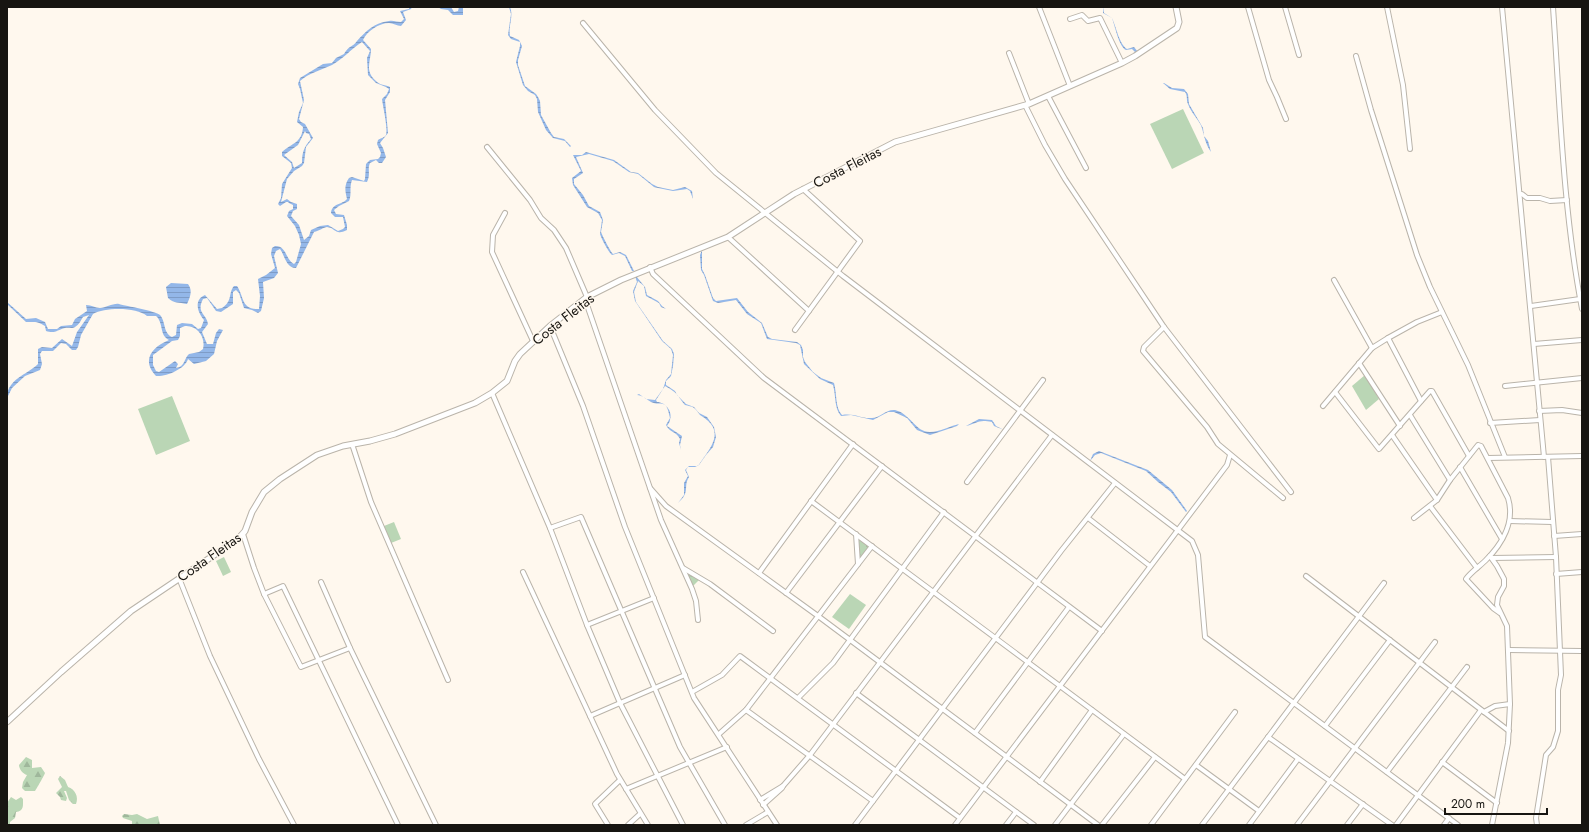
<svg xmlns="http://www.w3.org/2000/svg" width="1589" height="832" viewBox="0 0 1589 832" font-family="Jost,sans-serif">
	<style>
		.grass { fill: url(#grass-tufts) }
		.forest { fill: url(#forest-firs) }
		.pitch { fill: #bad6b5 }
		.water { fill: url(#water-rules); fill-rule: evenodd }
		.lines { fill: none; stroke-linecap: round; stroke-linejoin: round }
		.minor-casing { stroke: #bab4aa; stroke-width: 6 }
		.major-casing { stroke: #bab4aa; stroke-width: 7 }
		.minor { stroke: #fff; stroke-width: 4 }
		.major { stroke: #fff; stroke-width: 5 }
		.labels { text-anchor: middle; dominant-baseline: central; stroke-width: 3; stroke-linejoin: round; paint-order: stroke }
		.street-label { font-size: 14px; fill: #171511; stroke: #fff8ee }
	</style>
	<defs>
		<pattern id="grass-tufts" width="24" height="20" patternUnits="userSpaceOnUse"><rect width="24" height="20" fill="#bad6b5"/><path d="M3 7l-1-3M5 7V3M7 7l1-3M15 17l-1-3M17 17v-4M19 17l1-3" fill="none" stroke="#9fb79b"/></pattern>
		<pattern id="forest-firs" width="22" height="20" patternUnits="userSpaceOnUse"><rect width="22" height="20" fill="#bad6b5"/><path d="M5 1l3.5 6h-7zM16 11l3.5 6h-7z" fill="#9fb79b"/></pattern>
		<pattern id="water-rules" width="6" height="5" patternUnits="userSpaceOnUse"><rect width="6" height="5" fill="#93b7e9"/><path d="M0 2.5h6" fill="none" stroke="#7e9cc7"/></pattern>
	</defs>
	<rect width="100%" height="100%" fill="#fff8ee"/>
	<!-- grass -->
	<g class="grass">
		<path d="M858 538 869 547 859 560Z"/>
		<path d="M686 572 699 580 693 586Z"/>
	</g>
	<!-- forest -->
	<g class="forest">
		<path d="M26 757 32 760V768L41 767 45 773C45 774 36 790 35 791H25L22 788 23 782 27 775C23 774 19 769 19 765Z"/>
		<path d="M60 776 65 780 68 787C75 789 79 797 76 804H73L69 800 66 791H64L67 798 66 801 61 800 60 797 56 793 62 787 58 779Z"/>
		<path d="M11 797 16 800 21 797 23 799C23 806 24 811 16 812L15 818 10 822V825H7V803Z"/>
		<path d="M124 814 132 815 137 814 147 819 158 816 160 825H132V821L123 818 122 816Z"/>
	</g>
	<!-- pitch -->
	<g class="pitch">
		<path d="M1183 109 1204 153 1172 169 1150 124Z"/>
		<path d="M1365 375 1379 399 1366 410 1352 386Z"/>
		<path d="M172 396 190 441 156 455 138 409Z"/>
		<path d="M394 522 401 539 391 543 384 526Z"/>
		<path d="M224 557 231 572 223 576 216 561Z"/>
		<path d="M850 594 866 605 849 629 832 617Z"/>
	</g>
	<!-- water -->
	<g class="water">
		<path d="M409 7H412L411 9 403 12 406 20 401 26C397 26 393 23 389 23 379 23 367 31 363 40L371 49C371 61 364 71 376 81 379 85 386 85 390 87V92L385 100 388 133 380 143 383 148 386 157 382 163H379L376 160 370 163C367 169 371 174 367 182L352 180C349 188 352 194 349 201L339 206 334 210 336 214 344 215 347 225V230C335 236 336 228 327 227 324 227 319 231 314 232L296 268C286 268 285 256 280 249L276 251 274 256 278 273 274 278 263 282 264 298 261 311 258 313 252 310 244 308 239 293 236 290 233 292V304L221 312 216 311 207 298 203 299C196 313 206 313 208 324L202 332 207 344H213L216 333 219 329 223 330 217 341 214 354 206 361 194 364 188 359C185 369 166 377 156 376 141 360 152 347 169 340 159 335 164 323 156 316H147C137 307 105 307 93 314L81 335 78 347 76 350H72L66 344 61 343 53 351H42L40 354 42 364 40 370 25 376 12 388 7 398C7 379 27 375 38 364V349L42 347 52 348 62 339 72 346 77 332 89 315 83 317C81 320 79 325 75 327 72 329 68 327 65 328 57 330 55 334 46 331L45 326C38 321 34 322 26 322L7 304V302L26 319 36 318 45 322 48 329H57L61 326 72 325 75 319 87 311 86 305C92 305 95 308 100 308 106 308 113 303 119 304 126 306 156 311 160 315 166 322 163 333 172 337L176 335 177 325 182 323 192 324 198 329 201 328 204 320C198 313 193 300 205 295L217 309 222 308C233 301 228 293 234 286H237C244 296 241 310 259 309L260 296 258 279 266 275 275 268 271 254 272 248 275 246C287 246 285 259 294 264L296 262 301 244 299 235 295 226 287 216 289 211 293 209V205L289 203 288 202H286L280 206 278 204 281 198 282 184 292 168 291 163 282 156V152C292 143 302 143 303 127L297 122 299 112 303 103 300 89 298 84 300 78 323 64 332 63 336 58 344 54C349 45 352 48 357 41 366 31 374 23 389 21 393 20 397 22 401 22L404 19 400 11 409 9ZM362 42 370 51 367 58 368 75 376 83 386 87 389 89 387 94 382 99C383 107 388 128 386 135 384 138 381 138 378 140L377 144 381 153 380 157 378 159 370 160 366 164 365 179 364 181 352 177 349 178C344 185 345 191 347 199 342 205 332 203 331 213L335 217H343L345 227 343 229 338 231 328 225 320 226 311 230 309 236 304 240 299 225 291 216 293 211 297 209V204L291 202 287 199 281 202 287 179 294 171 302 166 304 163 306 147 313 138 305 124 301 122 299 119 304 100 300 81C309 73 321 70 332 65 343 59 351 49 362 42ZM305 131 306 133 309 134 311 139C304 147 302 152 302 163L294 168 292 162 284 155 298 145ZM185 326C197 325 206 337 203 349L199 352 189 354C184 358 185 367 176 368L178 364 175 361 159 372 156 371 153 365V355L172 341 178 340 180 336V328Z"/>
		<path d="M438 7H451L454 12 458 11 459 7H463V15H453L448 10 441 9Z"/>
		<path d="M509 7H510C514 16 508 26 510 36L519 40 522 46 518 60V65L525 86 536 94 538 97 540 101 541 115 551 133 554 137 564 139 571 146 570 147 565 141 553 138 546 130 538 112 537 99 535 95 528 91 523 85 516 62 520 46V42L511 39 508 35 511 14Z"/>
		<path d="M1103 7 1104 13 1112 18C1116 26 1119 44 1127 49L1134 47 1138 52 1136 53 1132 49 1126 50C1119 47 1115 26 1112 18L1103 13Z"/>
		<path d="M1163 83H1164L1172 88 1184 89 1188 94 1189 104 1203 128 1204 136 1208 141 1211 152C1206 145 1204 136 1202 128 1200 121 1191 113 1188 104 1186 100 1188 96 1185 92L1170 89Z"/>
		<path d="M586 152 614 160 631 172 638 173 652 184 658 187 673 190 685 187 692 191 693 199 690 191 687 189 673 191 658 188 654 187 638 174 629 172 613 161 589 154 576 157 583 173 574 179V184L583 195 589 206 600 212 603 220 601 232C603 237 610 251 613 254L620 252 626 255 634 271H632L625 256 619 253 612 255C608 251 602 240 600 234L602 220 598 213 587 207 573 185 572 178 581 171 573 155H582Z"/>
		<path d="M702 250V269L705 275 713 298 716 301 737 298 748 312 762 323 768 337 772 339 797 342 801 345 803 350V357L805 362 813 372 821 378 834 383C837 393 835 408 842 415 855 413 861 419 872 418 880 418 886 409 895 410 911 414 915 432 930 432 940 432 950 426 959 424L957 426 930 435 917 430 907 418 894 412H888L873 420 851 415 841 416C834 408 836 395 833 385L820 379 804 364 800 345 796 343 767 339 761 323 747 314 736 300 718 303 713 301 704 275 701 270 700 255Z"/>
		<path d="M635 276H636L645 287 647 295 658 301 662 306 666 309 661 307 659 303 646 296 644 286 638 281 634 292 636 302 663 341 672 349 674 354 673 366 671 376 666 381V385L675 391 677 395 686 404 694 407 699 413 707 417 714 427 716 437 713 447 706 455 699 465 695 467H688L686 470 689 477C684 485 688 489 684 496 683 498 680 501 678 503L684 495V483L688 476 685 470 689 466H698C711 447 727 431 700 415 698 413 697 410 694 408 692 406 688 406 685 405 681 401 678 394 673 391 671 389 668 388 665 386L656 400 657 402C665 402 673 411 670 420 670 422 668 424 667 426L682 436 680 445 681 450 679 443 680 439C677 432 669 432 666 425L670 418C666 397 662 407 651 402 646 399 642 395 637 395L639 394 646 399 655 400 663 389 666 380 671 374 673 355 671 349 662 341 635 301 633 291 637 282Z"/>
		<path d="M171 283 188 284C193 291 190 297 187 304 178 302 175 304 168 298L166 287Z"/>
		<path d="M979 419 992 420 996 426 1004 430 994 426 992 422C978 419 978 423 966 426Z"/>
		<path d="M1099 451 1148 470 1172 490 1187 511 1186 512 1171 492 1158 482 1146 471 1101 453 1095 455 1090 461 1093 454Z"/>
	</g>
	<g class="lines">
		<!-- minor casing -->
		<g class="minor-casing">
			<g id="minor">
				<path d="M1039 7 1070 86"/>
				<path d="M1248 7 1269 80 1277 97 1286 119"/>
				<path d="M1285 7 1299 55"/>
				<path d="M1387 7 1403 85 1410 149"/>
				<path d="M1502 7 1544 457"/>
				<path d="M1553 7C1560 108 1563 210 1582 309"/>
				<path d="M1070 19 1082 15 1088 21 1100 18 1122 63"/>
				<path d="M583 23 655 110 716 173 843 276 1192 541 1198 555 1205 637 1458 825"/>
				<path d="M1009 53 1029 104"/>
				<path d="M1356 56 1371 110 1417 255 1430 287 1468 365 1505 457"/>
				<path d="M1048 96 1086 168"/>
				<path d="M1025 105 1045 145 1065 179 1164 327 1291 492"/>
				<path d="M487 147 530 200 541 218 554 230 566 248 587 297"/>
				<path d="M1520 194H1522L1527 198H1540L1550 201 1567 200"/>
				<path d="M505 213 493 235 492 252 533 341"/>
				<path d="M728 237 809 311"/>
				<path d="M650 267 653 274 764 378 1102 631"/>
				<path d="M1334 280 1372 348 1388 338 1421 401"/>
				<path d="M585 299 661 520 692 589 696 601 698 620"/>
				<path d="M1531 306 1580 299"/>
				<path d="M550 326 583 406 625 527 694 698 777 825"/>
				<path d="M1164 327 1144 347 1143 351 1207 427 1218 444 1283 498"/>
				<path d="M795 330 860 241 803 189"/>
				<path d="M1388 338 1417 322 1442 312"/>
				<path d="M1534 344 1582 340"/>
				<path d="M1359 363 1400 426"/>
				<path d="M1505 386 1582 378"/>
				<path d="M1335 392 1379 449 1430 391H1432L1469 456"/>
				<path d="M492 393 550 528 587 625 620 703 683 825"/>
				<path d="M1323 406 1372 348"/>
				<path d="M1539 411 1562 410 1582 413"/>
				<path d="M1410 415 1450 480"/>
				<path d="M1490 423 1540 420"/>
				<path d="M1392 435 1437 500"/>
				<path d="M352 444 371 502 448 680"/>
				<path d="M1488 458 1582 456"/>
				<path d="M1460 467 1502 539"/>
				<path d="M967 482 1043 380"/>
				<path d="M650 488 666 506 818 616 1098 825"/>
				<path d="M811 501 1185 779"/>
				<path d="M1430 506 1477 568"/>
				<path d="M1088 518 1150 566"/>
				<path d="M1414 518 1437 500 1450 480 1478 445 1481 446 1508 498C1515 521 1503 543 1486 560 1480 566 1471 572 1466 579L1493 608 1500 613"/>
				<path d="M1510 521 1552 522"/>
				<path d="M550 528 581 517 680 747 725 825"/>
				<path d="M243 534 254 568 264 594 301 667 350 648"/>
				<path d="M856 534 858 564"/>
				<path d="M1554 536 1582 534"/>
				<path d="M1490 556 1497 566 1504 579V586L1498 597 1497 605 1507 626 1510 704 1508 743 1492 825"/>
				<path d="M1492 558 1556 557"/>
				<path d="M683 568 710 584 773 631"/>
				<path d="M523 572 617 774 648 825"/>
				<path d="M759 573 853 444"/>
				<path d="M1556 574 1582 572"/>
				<path d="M1306 576 1509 731"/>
				<path d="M179 578 210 656 259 759 294 825"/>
				<path d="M321 582 350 648 436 825"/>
				<path d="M786 593 882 466"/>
				<path d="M264 594 283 586 398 825"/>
				<path d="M587 625 654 598"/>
				<path d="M1509 650 1582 651"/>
				<path d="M692 692 722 675 740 656 960 818"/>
				<path d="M856 693 1034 825"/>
				<path d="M798 698 833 663 944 512"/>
				<path d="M746 710 873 801"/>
				<path d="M1484 712 1495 706 1510 704"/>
				<path d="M590 716 685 675"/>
				<path d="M1325 726 1390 640"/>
				<path d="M975 733 1069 607"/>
				<path d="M719 734 746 710 872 546"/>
				<path d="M1268 737 1392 825"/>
				<path d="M1442 762 1497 803"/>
				<path d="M1196 765 1259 811"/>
				<path d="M1387 772 1467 667"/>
				<path d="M1040 782 1092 710"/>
				<path d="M783 786 810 755 1052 435"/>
				<path d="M626 789 727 747"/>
				<path d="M760 800 783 786 782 788 763 805"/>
				<path d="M608 825 595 804 620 780"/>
				<path d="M628 825 640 814"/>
				<path d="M746 825 768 812"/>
				<path d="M855 825 1061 551 1115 483"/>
				<path d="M955 825 1227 465 1230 455"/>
				<path d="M1006 825 1016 812"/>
				<path d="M1055 825 1124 734"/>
				<path d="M1102 825 1155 757"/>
				<path d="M1151 825 1235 712"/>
				<path d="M1202 825 1384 583"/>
				<path d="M1249 825 1298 759"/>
				<path d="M1297 825 1435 642"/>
				<path d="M1347 825 1363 804"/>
				<path d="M1396 825 1481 710"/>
				<path d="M1444 825 1449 818"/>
				<path d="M1537 825 1536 818 1546 755 1553 747 1558 731V690L1561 675 1556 557 1548 457"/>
			</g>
		</g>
		<!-- major casing -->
		<g class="major-casing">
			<path id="major" d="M7 722 61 672 131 611 238 539 245 531 252 512 264 492 280 479 317 455 343 446 370 441 395 434 475 403 492 393 507 381 515 361 520 354 550 326 587 297 621 280 728 237 794 194 895 142 1029 104 1122 63 1135 56 1177 28 1179 22 1176 7"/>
		</g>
		<!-- minor -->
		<use href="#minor" class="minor"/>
		<!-- major -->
		<use href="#major" class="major"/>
	</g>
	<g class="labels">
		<!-- street labels -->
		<g class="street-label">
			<text transform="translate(847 167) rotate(-27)">Costa Fleitas</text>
			<text transform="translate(563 319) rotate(-38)">Costa Fleitas</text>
			<text transform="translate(209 557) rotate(-35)">Costa Fleitas</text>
		</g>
	</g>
	<!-- border -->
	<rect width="1589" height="832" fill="none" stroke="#171511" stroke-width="16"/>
	<!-- scale -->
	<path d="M1445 808v6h102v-6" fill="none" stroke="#171511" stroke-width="2"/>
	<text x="1451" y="808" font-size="12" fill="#171511" stroke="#fff8ee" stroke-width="3" paint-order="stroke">200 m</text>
</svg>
